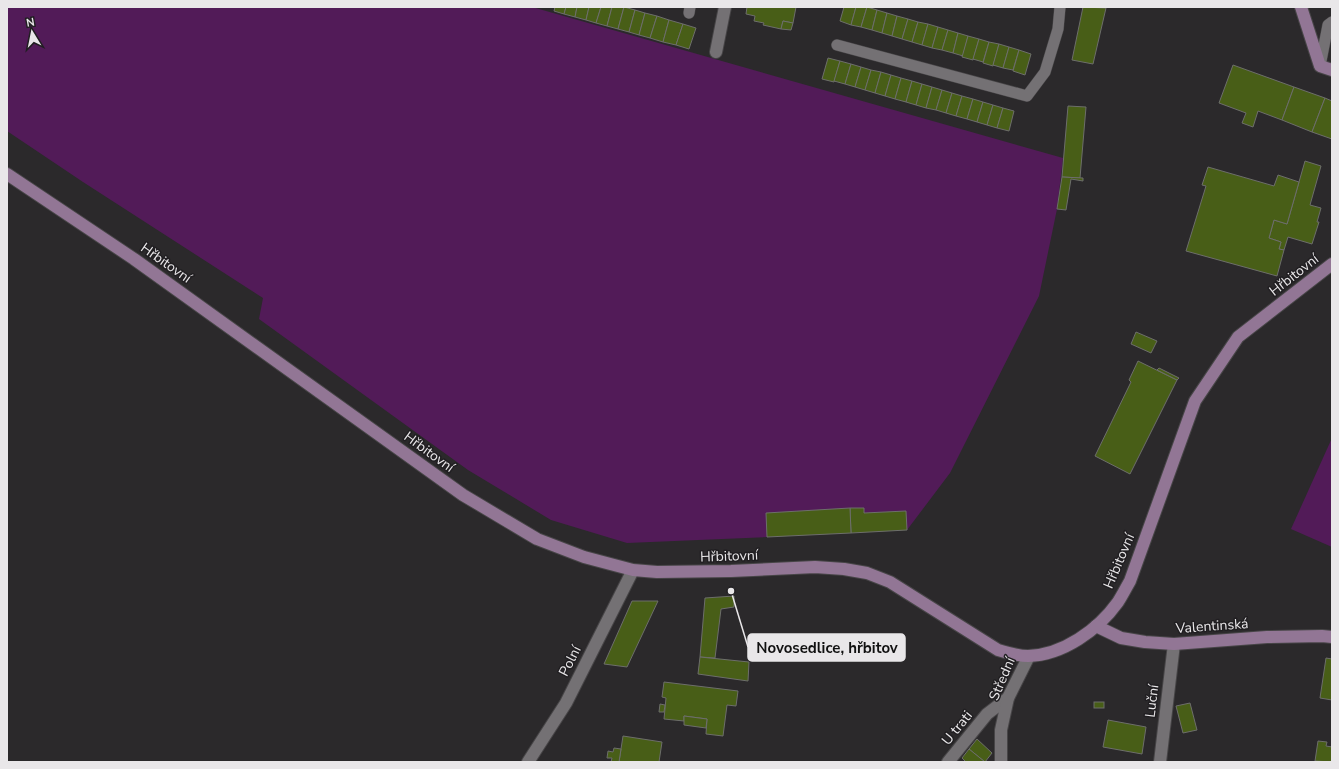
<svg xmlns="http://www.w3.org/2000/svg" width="1339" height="769" viewBox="0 0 1339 769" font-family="'Nunito Sans',sans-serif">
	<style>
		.green { fill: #521b58 }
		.building { fill: #485e17; stroke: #6d6e6b }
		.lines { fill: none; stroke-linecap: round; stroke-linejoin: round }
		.lane-casing { stroke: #474547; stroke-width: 12 }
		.street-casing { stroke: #474547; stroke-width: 14 }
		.secondary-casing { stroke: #474547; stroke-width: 14 }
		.lane { stroke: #747174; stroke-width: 11 }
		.street { stroke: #747174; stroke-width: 12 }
		.secondary { stroke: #927695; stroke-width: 12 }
		.labels { text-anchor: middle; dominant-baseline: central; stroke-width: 3; stroke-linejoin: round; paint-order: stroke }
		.street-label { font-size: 14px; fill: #e9e7e9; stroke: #211f22 }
		.leader { fill: none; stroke: #e9e7e9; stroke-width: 1.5 }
		.callout-dot { fill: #e9e7e9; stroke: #211f22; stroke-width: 1.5 }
		.callout { fill: #e9e7e9; stroke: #e9e7e9; stroke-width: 1.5 }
		.callout-label { font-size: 15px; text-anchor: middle; font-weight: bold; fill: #111 }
	</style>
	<rect width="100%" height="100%" fill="#2b292b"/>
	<!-- green -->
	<g class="green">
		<path d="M7 7H532L1063 158 1057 209 1039 296 950 473 907 530 905 511 864 513V508L767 513V537L627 543 551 520 468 470 259 319 263 298 83 182 7 131Z"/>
		<path d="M1332 438V547L1291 529Z"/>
	</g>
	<!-- building -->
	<g class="building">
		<path d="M555 7H566L564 14 554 11Z"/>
		<path d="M566 7H577L575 17 564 14Z"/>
		<path d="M577 7H589L586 20 575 17Z"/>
		<path d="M589 7H601L596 23 586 20Z"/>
		<path d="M601 7H612L607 26 596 23Z"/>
		<path d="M612 7H624L618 29 607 26Z"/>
		<path d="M624 7 635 10 629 32 618 29Z"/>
		<path d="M747 7H796L793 23 783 21 781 29 763 25 764 23 754 21 755 16 746 14Z"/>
		<path d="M844 7H856L851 25 840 21Z"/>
		<path d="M856 7H867L861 27 851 25Z"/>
		<path d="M867 7 877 10 872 30 861 27Z"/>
		<path d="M1083 7 1106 8 1093 64 1072 60Z"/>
		<path d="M635 10 645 13 639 35 629 32Z"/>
		<path d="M877 10 887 13 882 33 872 30Z"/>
		<path d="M645 13 657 16 650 38 639 35Z"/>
		<path d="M887 13 897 16 892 36 882 33Z"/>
		<path d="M657 16 669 20 663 42 650 38Z"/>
		<path d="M897 16 908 19 902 39 892 36Z"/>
		<path d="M908 19 918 22 912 42 902 39Z"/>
		<path d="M669 20 683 24 676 45 663 42Z"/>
		<path d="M783 21 793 23 791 30 781 29Z"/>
		<path d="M918 22 928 24 922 45 912 42Z"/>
		<path d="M683 24 696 28 689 49 676 45Z"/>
		<path d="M928 24 938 27 932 48 922 45Z"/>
		<path d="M938 27 948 30 942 50 932 48Z"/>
		<path d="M948 30 958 33 953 53 942 50Z"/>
		<path d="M958 33 968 36 963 56 953 53Z"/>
		<path d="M968 36 979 39 973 60 962 57Z"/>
		<path d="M979 39 989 42 983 62 973 59Z"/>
		<path d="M989 42 999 44 993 66 983 63Z"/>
		<path d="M999 44 1009 47 1003 68 993 65Z"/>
		<path d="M1009 47 1019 50 1013 70 1003 68Z"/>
		<path d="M1019 50 1031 54 1025 75 1013 71Z"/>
		<path d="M828 58 840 61 834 82 822 79Z"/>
		<path d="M840 61 851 64 845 84 834 81Z"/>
		<path d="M851 64 861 67 855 87 845 84Z"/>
		<path d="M1233 65 1294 87 1282 120 1258 111 1253 127 1242 123 1246 113 1219 103Z"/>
		<path d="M861 67 871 70 865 90 855 87Z"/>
		<path d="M871 70 881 72 875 93 865 90Z"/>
		<path d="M881 72 891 75 885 96 875 93Z"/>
		<path d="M891 75 901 78 895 99 885 96Z"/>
		<path d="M901 78 912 81 906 102 895 99Z"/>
		<path d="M912 81 922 84 916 105 906 102Z"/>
		<path d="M922 84 932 87 926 108 916 105Z"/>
		<path d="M932 87 942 90 936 110 926 108Z"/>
		<path d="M1294 87 1325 98 1312 132 1282 120Z"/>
		<path d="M942 90 952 93 946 113 936 110Z"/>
		<path d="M952 93 962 96 956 116 946 113Z"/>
		<path d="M962 96 973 99 967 119 956 116Z"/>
		<path d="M1325 98 1332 101V139L1312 132Z"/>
		<path d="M973 99 983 102 977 122 967 119Z"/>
		<path d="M983 102 993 105 987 125 977 122Z"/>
		<path d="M993 105 1003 108 997 128 987 125Z"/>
		<path d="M1068 106 1086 107 1080 178 1062 177Z"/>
		<path d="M1003 108 1014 111 1009 131 997 128Z"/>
		<path d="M1305 161 1321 166 1310 205 1321 208 1317 222H1319L1312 244 1288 237 1284 250 1279 249 1281 242 1269 238 1274 220 1287 224Z"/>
		<path d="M1208 167 1274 186 1278 175 1299 182 1287 224 1274 220 1269 238 1281 242 1279 249 1284 250 1277 276 1186 251 1206 186 1202 185Z"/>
		<path d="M1062 177 1083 178V181L1071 179 1066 210 1057 209Z"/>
		<path d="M1136 332 1157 341 1151 353 1131 344Z"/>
		<path d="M1138 361 1177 380 1130 474 1095 456 1131 382 1129 380Z"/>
		<path d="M1159 368 1179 378 1177 380 1157 370Z"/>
		<path d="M850 508H864V513L906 511 907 530 851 533Z"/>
		<path d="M850 508 851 533 767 537 766 513Z"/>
		<path d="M734 596V607L721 609 715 658 700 657 705 598Z"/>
		<path d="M632 601H658L627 667 604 664Z"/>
		<path d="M700 657 749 662 748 681 698 674Z"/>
		<path d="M1326 658 1332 659V700L1320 698Z"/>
		<path d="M664 682 738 691 736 706 727 705 723 736 706 734 707 719 684 716V721L664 719 666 698 662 697Z"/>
		<rect x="1094" y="702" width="10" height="6"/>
		<path d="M1190 703 1197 730 1183 733 1176 706Z"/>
		<path d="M660 704 665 705 664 712H659Z"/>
		<path d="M684 716 707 719 706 728 684 725Z"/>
		<path d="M1108 720 1146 727 1142 754 1103 747Z"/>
		<path d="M623 736 662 742 659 762H619Z"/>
		<path d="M977 739 992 753 985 762 969 749Z"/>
		<path d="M1318 741 1327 742 1326 746 1332 747V762L1315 761Z"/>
		<path d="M614 748 621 749 619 762H611L612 758H607L608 751 613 752Z"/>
		<path d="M969 749 985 762H966L962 758Z"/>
	</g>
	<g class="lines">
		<!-- lane casing -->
		<g class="lane-casing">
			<g id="lane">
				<path d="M689 13 690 7"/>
				<path d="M837 45 1027 96 1045 72 1058 29 1060 7"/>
				<path d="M1320 66 1328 25 1332 22"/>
			</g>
		</g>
		<!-- street casing -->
		<g class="street-casing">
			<g id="street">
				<path d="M716 52 725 7"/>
				<path d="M528 762 566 703 633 570"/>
				<path d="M948 762 987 714 1008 698"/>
				<path d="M1001 762V730L1008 698 1029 656"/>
				<path d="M1160 762 1174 644"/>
			</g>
		</g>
		<!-- secondary casing -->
		<g class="secondary-casing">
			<g id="secondary">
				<path d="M1301 7 1320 66 1332 70"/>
				<path d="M7 174 134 259 463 495 537 539 584 557 633 570 657 572 731 571 815 567 844 569 867 573 890 582 998 650C1008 653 1018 656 1028 656 1063 655 1098 630 1118 602 1122 596 1126 588 1130 581L1195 401 1238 337 1332 264"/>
				<path d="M1096 626 1121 638 1145 642 1174 644 1267 637 1322 636 1332 637"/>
			</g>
		</g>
		<!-- lane -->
		<use href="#lane" class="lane"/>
		<!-- street -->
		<use href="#street" class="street"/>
		<!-- secondary -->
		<use href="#secondary" class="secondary"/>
	</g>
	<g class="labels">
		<!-- street labels -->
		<g class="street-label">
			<text transform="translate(166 263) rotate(35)">Hřbitovní</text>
			<text transform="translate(1294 275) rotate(-38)">Hřbitovní</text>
			<text transform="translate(429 452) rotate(36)">Hřbitovní</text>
			<text transform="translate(729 556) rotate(-2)">Hřbitovní</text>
			<text transform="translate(1119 561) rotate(-67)">Hřbitovní</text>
			<text transform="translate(1212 626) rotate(-4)">Valentinská</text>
			<text transform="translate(570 661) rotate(-63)">Polní</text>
			<text transform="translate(1002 679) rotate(-67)">Střední</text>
			<text transform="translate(1152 701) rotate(-83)">Luční</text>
			<text transform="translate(957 728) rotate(-51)">U trati</text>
		</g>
	</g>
	<!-- callouts -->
	<path class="leader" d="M731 591L748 647"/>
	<circle class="callout-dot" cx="731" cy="591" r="4"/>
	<rect class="callout" x="748" y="634" width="157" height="27" rx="4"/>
	<g class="callout-label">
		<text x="827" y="653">Novosedlice, hřbitov</text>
	</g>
	<!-- border -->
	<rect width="1339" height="769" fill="none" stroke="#e9e7e9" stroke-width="16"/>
	<!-- north arrow -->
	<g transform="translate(32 32) rotate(350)" stroke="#211f22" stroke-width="3" paint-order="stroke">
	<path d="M0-3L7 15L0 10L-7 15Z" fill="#e9e7e9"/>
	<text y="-6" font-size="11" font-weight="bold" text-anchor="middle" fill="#e9e7e9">N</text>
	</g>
</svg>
